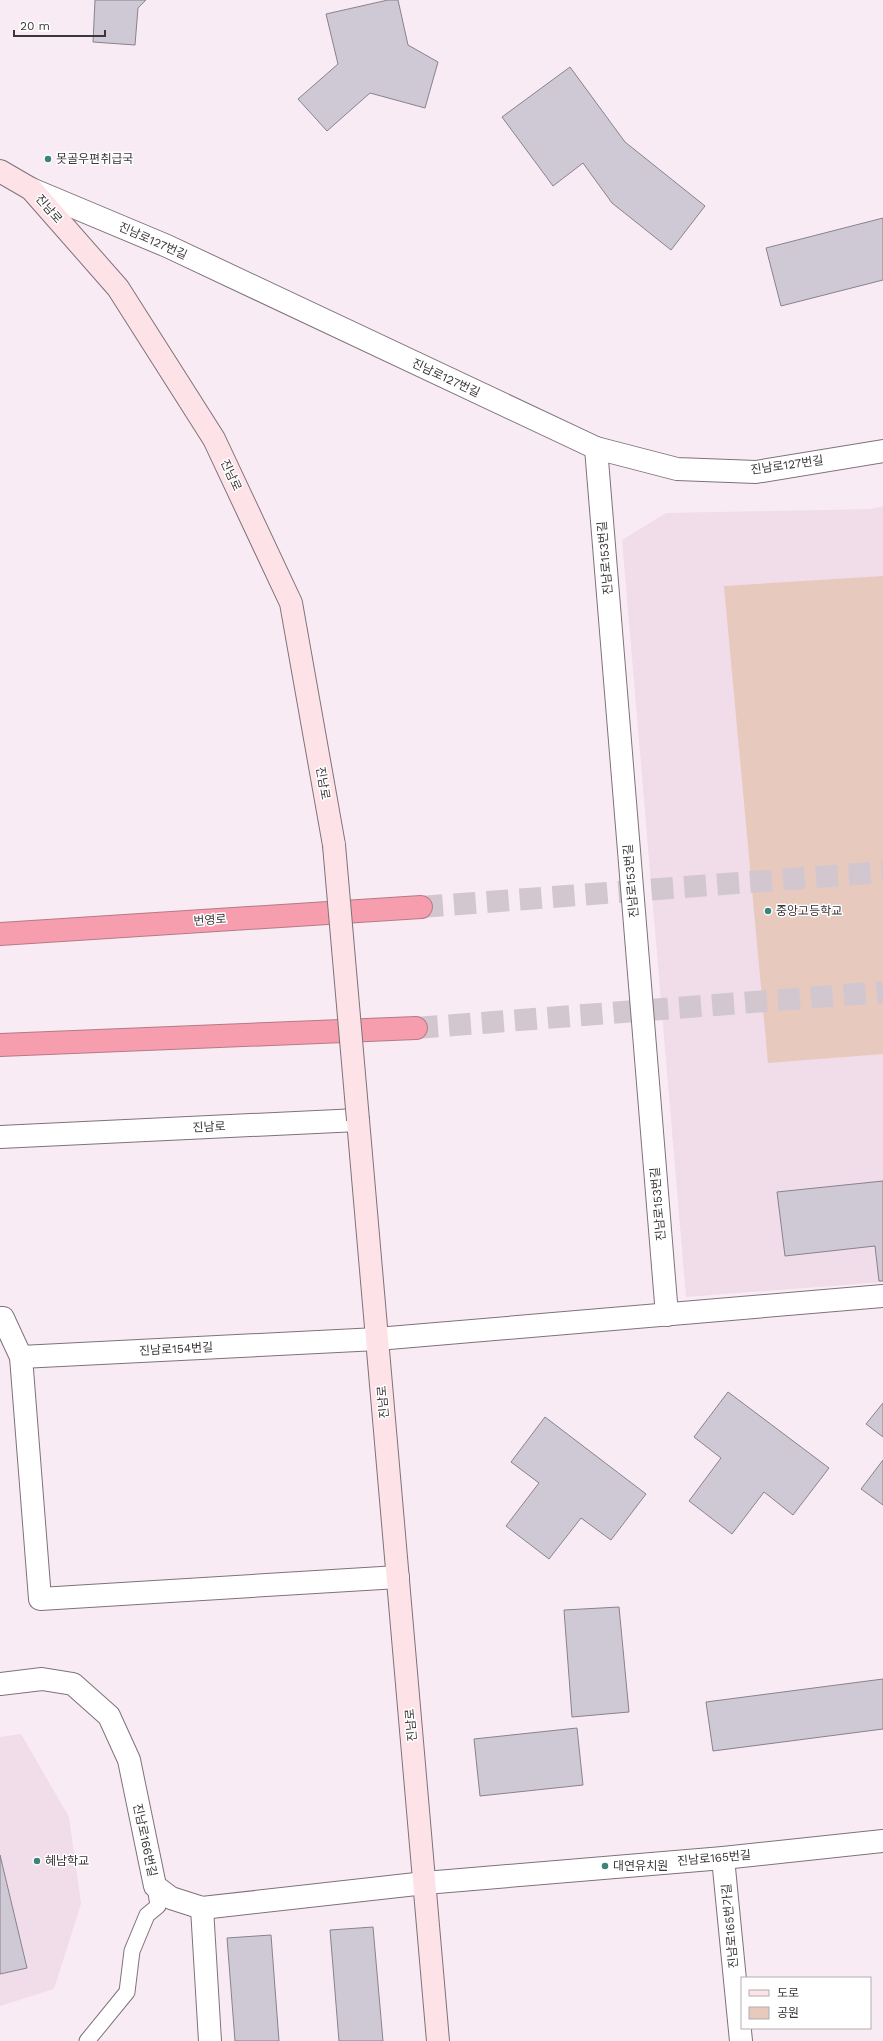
<svg xmlns="http://www.w3.org/2000/svg" width="883" height="2041" viewBox="0 0 883 2041" font-family="'Work Sans','Noto Sans KR',sans-serif">
	<style>
		.built { fill: #f0dde9 }
		.green { fill: #e8c9be }
		.building { fill: #cfc9d6; stroke: #88828e }
		.lines { fill: none; stroke-linecap: round; stroke-linejoin: round }
		.highway-tunnel { stroke: #d3c7cf; stroke-width: 22; stroke-dasharray: 22 11; stroke-linecap: butt }
		.lane-casing { stroke: #7e727a; stroke-width: 17 }
		.street-casing { stroke: #7e727a; stroke-width: 24 }
		.secondary-casing { stroke: #7e727a; stroke-width: 24 }
		.highway-casing { stroke: #b57a85; stroke-width: 24 }
		.lane { stroke: #fff; stroke-width: 15 }
		.street { stroke: #fff; stroke-width: 22 }
		.secondary { stroke: #fde2e7; stroke-width: 22 }
		.highway { stroke: #f79eae; stroke-width: 22 }
		.secondary-bridge-casing { stroke: #7e727a; stroke-width: 24; stroke-linecap: butt }
		.secondary-bridge { stroke: #fde2e7; stroke-width: 22 }
		.poi-dot { fill: #3c837c; stroke: #fff; stroke-width: 1.5 }
		.labels { text-anchor: middle; dominant-baseline: central; stroke-width: 3; stroke-linejoin: round; paint-order: stroke }
		.poi-label { font-size: 12px; fill: #3b3639; stroke: #fff; text-anchor: start }
		.street-label { font-size: 12px; fill: #3b3639; stroke: #fff }
	</style>
	<rect width="100%" height="100%" fill="#f9ebf4"/>
	<!-- built -->
	<g class="built">
		<path d="M883 506V1282L686 1297 622 540 666 513 871 509Z"/>
		<path d="M21 1734 69 1817 81 1904 54 1989 0 2006V1737Z"/>
	</g>
	<!-- green -->
	<path class="green" d="M883 576V1054L768 1063 724 586Z"/>
	<!-- building -->
	<g class="building">
		<path d="M95 0H146L138 8 135 45 93 42Z"/>
		<path d="M388 0H398L408 45 438 62 425 108 370 93 327 131 298 99 338 64 326 14Z"/>
		<path d="M570 67 625 142 705 206 671 250 612 203 583 163 553 186 502 117Z"/>
		<path d="M883 218V280L781 306 766 248Z"/>
		<path d="M883 1181V1281H879L875 1246 785 1256 777 1192Z"/>
		<path d="M728 1392 829 1468 793 1515 764 1492 732 1534 689 1501 721 1458 694 1437Z"/>
		<path d="M883 1403V1437L866 1424Z"/>
		<path d="M545 1417 646 1494 611 1540 581 1518 549 1559 506 1526 539 1483 511 1462Z"/>
		<path d="M883 1460V1505L861 1489Z"/>
		<path d="M619 1607 629 1712 572 1717 564 1610Z"/>
		<path d="M883 1679V1729L713 1751 706 1702Z"/>
		<path d="M577 1728 583 1785 480 1796 474 1739Z"/>
		<path d="M0 1855 27 1968 0 1974Z"/>
		<path d="M373 1927 383 2041H339L330 1930Z"/>
		<path d="M271 1935 279 2041H235L227 1938Z"/>
	</g>
	<g class="lines">
		<!-- highway-tunnel -->
		<g class="highway-tunnel">
			<path d="M421 907 883 872"/>
			<path d="M416 1028 883 992"/>
		</g>
		<!-- lane casing -->
		<g class="lane-casing">
			<path id="lane" d="M87 2041 127 1992 132 1951 147 1915 158 1906 155 1886"/>
		</g>
		<!-- street casing -->
		<g class="street-casing">
			<g id="street">
				<path d="M31 189 167 246 596 448 677 469 756 472 883 451"/>
				<path d="M596 448 667 1315"/>
				<path d="M0 1137 358 1120"/>
				<path d="M0 1318H3L21 1357 377 1339 883 1296"/>
				<path d="M21 1357 40 1599 398 1577"/>
				<path d="M0 1684 42 1679 73 1684 109 1716 129 1760 155 1886 171 1898 202 1908 425 1883 723 1858 883 1841"/>
				<path d="M723 1858 741 2041"/>
				<path d="M202 1908 210 2041"/>
			</g>
		</g>
		<!-- secondary casing -->
		<g class="secondary-casing">
			<g id="secondary">
				<path d="M0 171 31 189 118 288 214 439 291 603 334 845"/>
				<path d="M358 1120 438 2041"/>
			</g>
		</g>
		<!-- highway casing -->
		<g class="highway-casing">
			<g id="highway">
				<path d="M0 934 421 907"/>
				<path d="M0 1045 416 1028"/>
			</g>
		</g>
		<!-- lane -->
		<use href="#lane" class="lane"/>
		<!-- street -->
		<use href="#street" class="street"/>
		<!-- secondary -->
		<use href="#secondary" class="secondary"/>
		<!-- highway -->
		<use href="#highway" class="highway"/>
		<!-- secondary-bridge casing -->
		<g class="secondary-bridge-casing">
			<path id="secondary-bridge" d="M334 845 358 1120"/>
		</g>
		<!-- secondary-bridge -->
		<use href="#secondary-bridge" class="secondary-bridge"/>
	</g>
	<!-- markers -->
	<g class="poi-dot">
		<circle cx="48" cy="159" r="4"/>
		<circle cx="768" cy="911" r="4"/>
		<circle cx="37" cy="1861" r="4"/>
		<circle cx="605" cy="1866" r="4"/>
	</g>
	<g class="labels">
		<!-- poi labels -->
		<g class="poi-label">
			<text x="56" y="159">못골우편취급국</text>
			<text x="776" y="911">중앙고등학교</text>
			<text x="45" y="1861">혜남학교</text>
			<text x="613" y="1866">대연유치원</text>
		</g>
		<!-- street labels -->
		<g class="street-label">
			<text transform="translate(49 209) rotate(49)">진남로</text>
			<text transform="translate(153 241) rotate(24)">진남로127번길</text>
			<text transform="translate(446 378) rotate(25)">진남로127번길</text>
			<text transform="translate(787 465) rotate(-8)">진남로127번길</text>
			<text transform="translate(231 475) rotate(65)">진남로</text>
			<text transform="translate(605 558) rotate(-95)">진남로153번길</text>
			<text transform="translate(323 783) rotate(80)">진남로</text>
			<text transform="translate(631 881) rotate(-95)">진남로153번길</text>
			<text transform="translate(210 920) rotate(-4)">번영로</text>
			<text transform="translate(209 1127) rotate(-3)">진남로</text>
			<text transform="translate(658 1204) rotate(-95)">진남로153번길</text>
			<text transform="translate(176 1349) rotate(-3)">진남로154번길</text>
			<text transform="translate(383 1402) rotate(-95)">진남로</text>
			<text transform="translate(411 1725) rotate(-95)">진남로</text>
			<text transform="translate(145 1840) rotate(78)">진남로166번길</text>
			<text transform="translate(714 1858) rotate(-5)">진남로165번길</text>
			<text transform="translate(730 1926) rotate(-95)">진남로165번가길</text>
		</g>
	</g>
	<!-- legend -->
	<rect x="741" y="1977" width="130" height="52" fill="#ffffff" stroke="#b1afb0"/>
	<rect x="749" y="1990" width="20" height="6" fill="#fde2e7" stroke="#b1afb0"/>
	<text x="777" y="1997" font-size="12" fill="#3b3639">도로</text>
	<rect x="749" y="2007" width="20" height="12" fill="#e8c9be" stroke="#b1afb0"/>
	<text x="777" y="2017" font-size="12" fill="#3b3639">공원</text>
	<!-- scale -->
	<path d="M14 30v6h91v-6" fill="none" stroke="#3b3639" stroke-width="2"/>
	<text x="20" y="30" font-size="12" fill="#3b3639" stroke="#ffffff" stroke-width="3" paint-order="stroke">20 m</text>
</svg>
